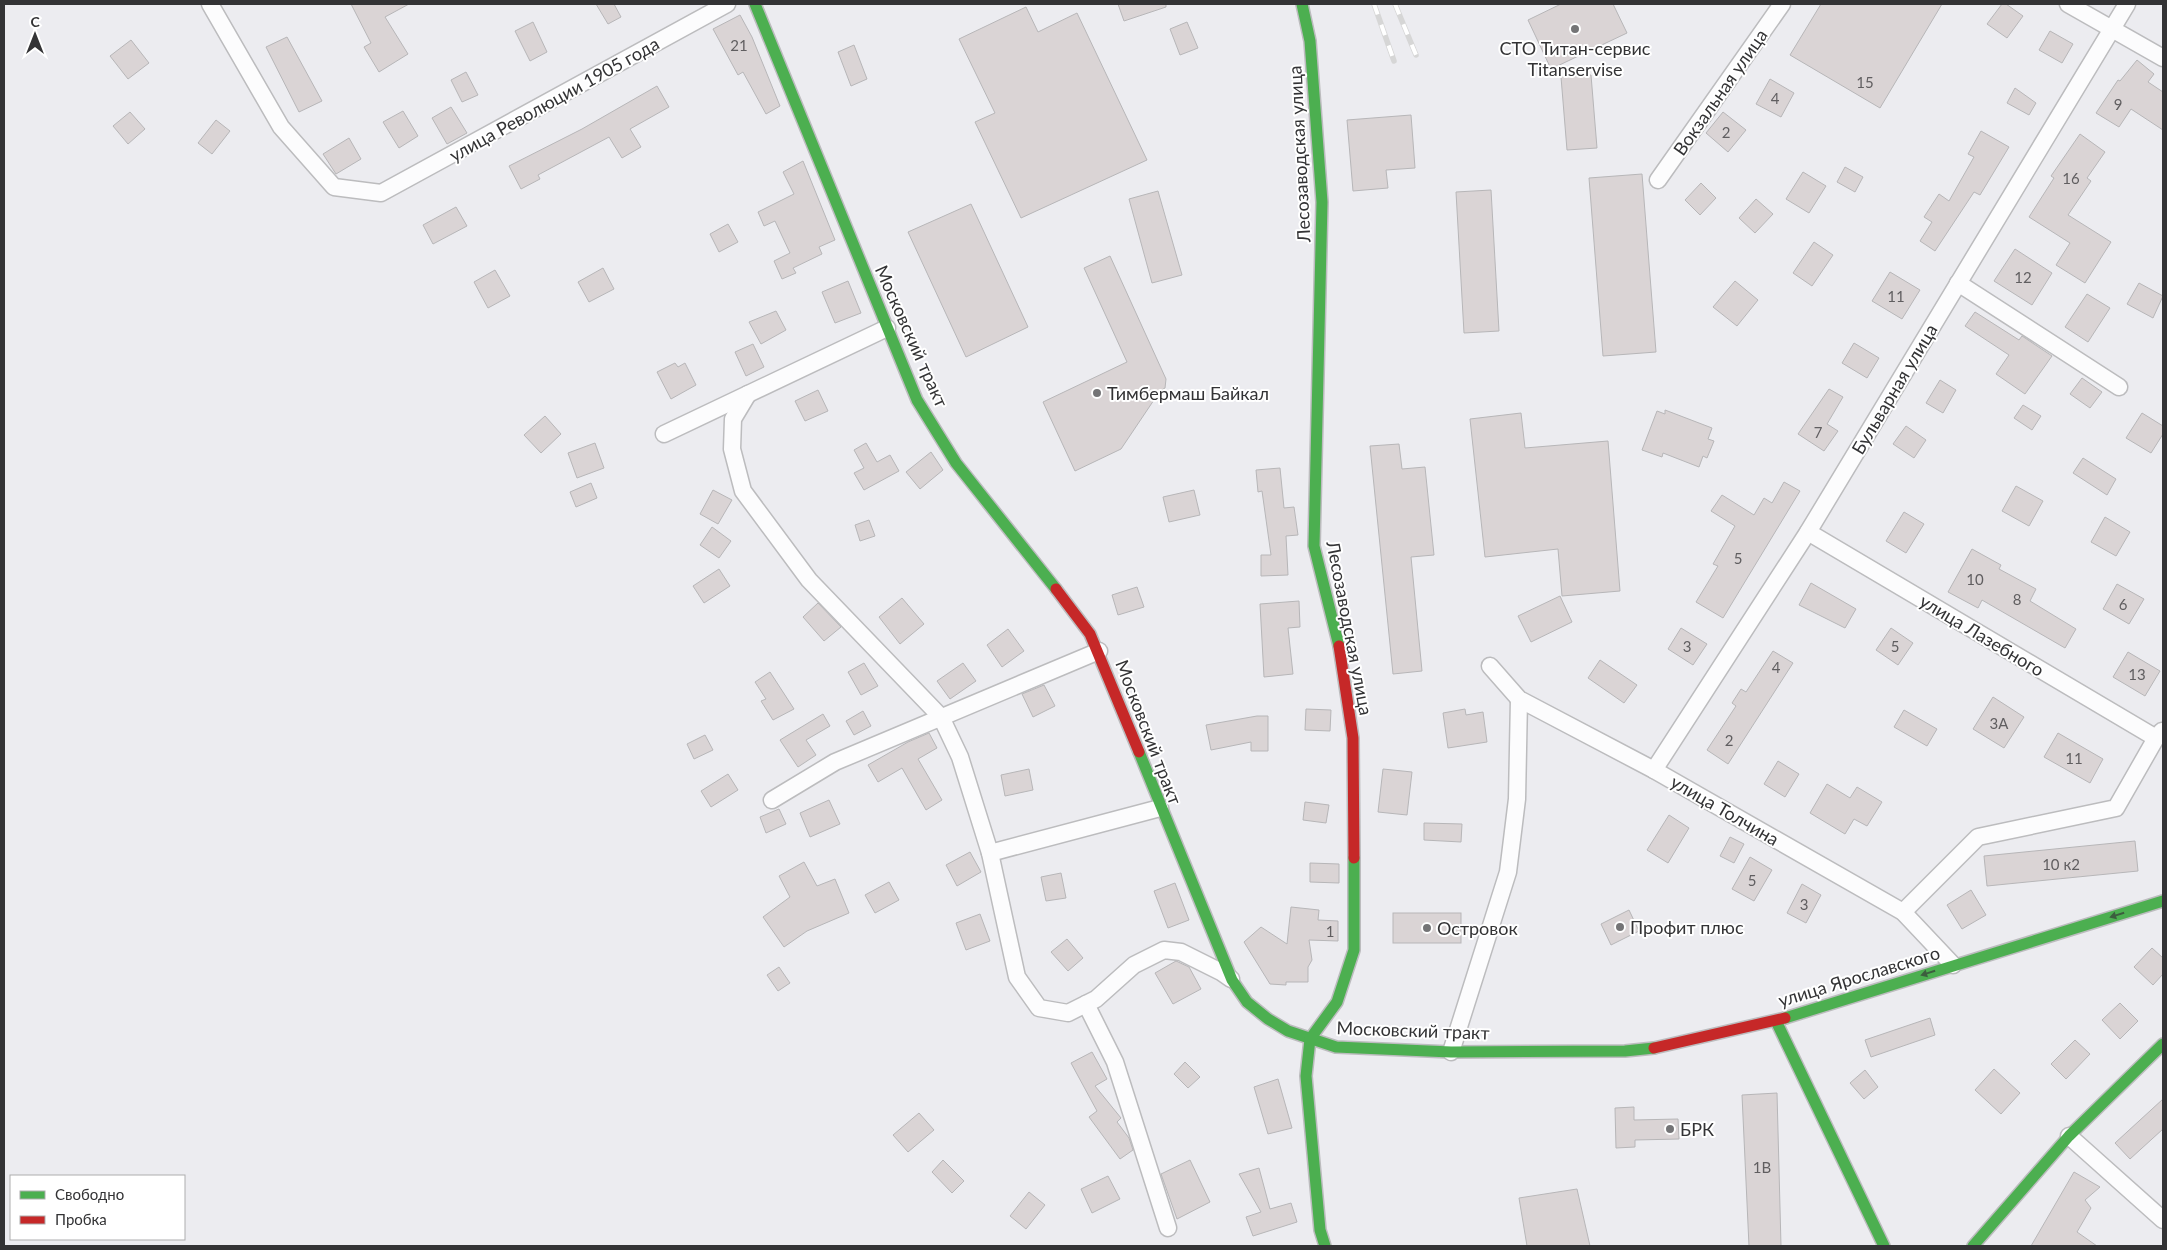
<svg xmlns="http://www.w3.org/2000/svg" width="2167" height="1250" viewBox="0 0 2167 1250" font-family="Lato,sans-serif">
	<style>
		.building { fill: #dad4d5; stroke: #b7b6b8 }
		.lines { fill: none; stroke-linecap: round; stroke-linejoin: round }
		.street-casing { stroke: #bcbcbe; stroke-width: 19 }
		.fast-casing { stroke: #bcbcbe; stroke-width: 14 }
		.jam-casing { stroke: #bcbcbe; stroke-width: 14 }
		.street { stroke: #fcfcfd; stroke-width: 16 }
		.fast { stroke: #4caf50; stroke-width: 11 }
		.jam { stroke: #c62828; stroke-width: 11 }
		.rail-casing { stroke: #d6d6d6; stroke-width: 5.5 }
		.rail { stroke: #fff; stroke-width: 4; stroke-dasharray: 11; stroke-linecap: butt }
		.oneway { fill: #3c5e3e }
		.poi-dot { fill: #747476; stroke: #fff; stroke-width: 2 }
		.labels { text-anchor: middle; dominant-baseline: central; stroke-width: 4; stroke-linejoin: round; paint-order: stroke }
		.number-label { font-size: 15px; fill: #605e60 }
		.poi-label { font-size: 18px; fill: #333335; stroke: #fff; text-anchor: start }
		.street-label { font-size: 18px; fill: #333335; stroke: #fff }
	</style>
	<rect width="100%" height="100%" fill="#ececf0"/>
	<!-- building -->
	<g class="building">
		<path d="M351 4H409L385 17 408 54 379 72 364 47 371 43Z"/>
		<path d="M596 4H614L621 17 608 24Z"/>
		<path d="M1118 4H1166V7L1124 21Z"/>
		<path d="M1561 4H1613L1627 33 1551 69 1528 20Z"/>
		<path d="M1821 4H1942L1880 108 1790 55Z"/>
		<path d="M2002 4H2006L2023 16 2007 38 1987 24Z"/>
		<path d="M1026 7 1038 32 1077 13 1147 160 1021 218 975 122 995 113 959 39Z"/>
		<path d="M740 15 752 37 780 106 766 114 743 72 738 75 713 29Z"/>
		<path d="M533 22 547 52 530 61 515 31Z"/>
		<path d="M1187 22 1198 48 1180 55 1170 29Z"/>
		<path d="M2050 31 2073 44 2062 63 2039 50Z"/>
		<path d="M287 37 322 101 299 112 266 47Z"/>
		<path d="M131 40 149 63 128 79 110 56Z"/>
		<path d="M854 45 867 79 851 86 838 52Z"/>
		<path d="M2137 60 2154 74 2148 82 2163 92V130L2131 109 2119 127 2096 113 2118 80 2120 81Z"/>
		<path d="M466 72 478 95 462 102 451 80Z"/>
		<path d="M1591 75 1597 148 1567 150 1561 77Z"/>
		<path d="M1770 79 1794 93 1781 117 1756 104Z"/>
		<path d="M657 86 669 107 630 129 641 147 622 158 609 137 538 175 540 179 521 189 509 166 582 129Z"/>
		<path d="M2015 88 2036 103 2029 115 2007 103Z"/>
		<path d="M451 107 467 133 447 144 432 118Z"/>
		<path d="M403 111 418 136 399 148 383 122Z"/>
		<path d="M130 112 145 129 128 144 113 126Z"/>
		<path d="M1723 112 1746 130 1728 152 1706 133Z"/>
		<path d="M1411 115 1415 168 1386 170 1388 188 1353 191 1347 120Z"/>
		<path d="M216 120 230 131 212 154 198 143Z"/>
		<path d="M1981 131 2009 147 1980 195 1974 192 1935 251 1920 241 1932 222 1924 217 1939 194 1949 201 1974 157 1968 154Z"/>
		<path d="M2080 134 2105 152 2087 178 2091 181 2068 215 2111 242 2085 283 2056 265 2070 243 2029 217 2054 178 2051 176Z"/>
		<path d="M349 138 361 159 336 174 323 154Z"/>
		<path d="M803 161 835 240 819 247 822 254 793 268 796 273 782 279 774 261 790 253 775 221 764 226 758 212 794 194 783 172Z"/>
		<path d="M1845 167 1863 177 1855 192 1837 182Z"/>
		<path d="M1803 172 1826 186 1809 213 1786 199Z"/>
		<path d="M1642 174 1656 352 1603 356 1589 178Z"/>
		<path d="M1701 183 1716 198 1700 215 1685 200Z"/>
		<path d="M1491 190 1499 331 1464 333 1456 192Z"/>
		<path d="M1158 191 1182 275 1152 283 1129 199Z"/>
		<path d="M1756 199 1773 214 1755 233 1739 218Z"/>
		<path d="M971 204 1028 327 966 357 908 232Z"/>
		<path d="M456 207 467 226 433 244 423 225Z"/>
		<path d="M728 224 738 242 719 252 710 234Z"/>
		<path d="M1814 242 1833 255 1812 286 1793 273Z"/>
		<path d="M2015 249 2052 273 2032 305 1994 281Z"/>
		<path d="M1110 256 1166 379 1165 388 1160 391 1121 449 1075 471 1043 402 1127 362 1084 268Z"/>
		<path d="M603 268 614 289 589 302 578 282Z"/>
		<path d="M495 270 510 296 488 308 474 282Z"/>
		<path d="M1890 272 1920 290 1902 319 1872 301Z"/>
		<path d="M848 281 861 313 835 323 822 292Z"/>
		<path d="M1735 281 1758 300 1737 326 1713 307Z"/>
		<path d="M2139 283 2163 296 2153 318 2127 304Z"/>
		<path d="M2087 294 2110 308 2088 342 2065 327Z"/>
		<path d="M776 311 786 330 761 344 749 322Z"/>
		<path d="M1975 312 2019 340 2022 336 2052 356 2025 394 1996 374 2009 355 1965 326Z"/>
		<path d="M1854 343 1879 358 1867 378 1842 363Z"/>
		<path d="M753 344 764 367 746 376 735 352Z"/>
		<path d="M675 363 678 367 685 363 696 385 671 399 657 372Z"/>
		<path d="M2082 378 2102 392 2090 408 2070 394Z"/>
		<path d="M1940 380 1956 390 1943 413 1926 403Z"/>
		<path d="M1829 389 1843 397 1827 424 1838 431 1824 451 1798 434Z"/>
		<path d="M818 390 828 411 805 421 795 401Z"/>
		<path d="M2023 405 2041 416 2032 430 2014 418Z"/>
		<path d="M1665 410 1712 428 1708 439 1714 441 1707 458 1703 456 1699 467 1663 453 1662 457 1642 450 1657 411 1665 414Z"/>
		<path d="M1521 413 1525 448 1608 441 1620 591 1562 596 1558 549 1485 557 1470 419Z"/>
		<path d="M2142 413 2163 426V434L2151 453 2126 438Z"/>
		<path d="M545 416 561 434 541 453 524 435Z"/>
		<path d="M1906 426 1926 440 1914 458 1893 444Z"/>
		<path d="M595 443 604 468 577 478 568 453Z"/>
		<path d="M866 443 877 462 890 455 899 471 864 490 854 473 864 468 854 450Z"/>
		<path d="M1399 444 1402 469 1425 467 1434 555 1411 557 1422 671 1393 674 1370 446Z"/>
		<path d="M931 452 943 470 920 489 906 472Z"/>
		<path d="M2083 458 2116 479 2107 495 2073 473Z"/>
		<path d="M1280 468 1284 508 1294 507 1298 535 1286 536 1288 575 1261 576V555H1271L1262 491 1258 492 1256 470Z"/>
		<path d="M1784 482 1800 491 1723 618 1696 602 1718 566 1713 564 1735 526 1711 511 1722 495 1754 515 1764 498 1772 503Z"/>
		<path d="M591 483 597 498 576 507 570 492Z"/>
		<path d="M2016 486 2043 501 2029 526 2002 511Z"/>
		<path d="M713 490 732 500 718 524 700 514Z"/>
		<path d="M1194 490 1200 515 1169 522 1163 497Z"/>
		<path d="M1904 512 1924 524 1906 553 1886 541Z"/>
		<path d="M2105 517 2130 532 2116 556 2091 542Z"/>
		<path d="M869 520 875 536 860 541 855 525Z"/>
		<path d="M712 527 731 541 719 558 700 545Z"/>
		<path d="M1972 549 2001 565 1999 569 2036 589 2030 601 2076 629 2065 648 1982 600 1978 608 1948 592Z"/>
		<path d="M719 569 730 586 704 603 693 586Z"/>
		<path d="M1811 583 1856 609 1845 628 1799 605Z"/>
		<path d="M2117 584 2144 599 2129 624 2103 609Z"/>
		<path d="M1137 587 1144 607 1118 615 1112 595Z"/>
		<path d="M1560 596 1572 622 1531 642 1518 616Z"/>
		<path d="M902 598 924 624 900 644 879 617Z"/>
		<path d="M1299 601 1300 627 1288 628 1293 674 1264 677 1260 604Z"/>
		<path d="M818 603 841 627 824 641 803 617Z"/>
		<path d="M1681 628 1707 644 1693 665 1668 649Z"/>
		<path d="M1891 628 1913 643 1898 665 1876 650Z"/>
		<path d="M1008 629 1024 651 1002 667 987 645Z"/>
		<path d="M1773 651 1793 663 1728 764 1707 750 1736 706 1732 703 1741 689 1746 692Z"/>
		<path d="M2128 652 2160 671 2145 696 2113 677Z"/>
		<path d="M1600 660 1637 685 1624 703 1588 678Z"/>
		<path d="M864 663 878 686 861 695 848 672Z"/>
		<path d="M963 663 976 681 950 699 937 681Z"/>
		<path d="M770 672 794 709 773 720 761 701 766 699 755 682Z"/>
		<path d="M1044 685 1055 706 1033 717 1022 694Z"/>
		<path d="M1993 697 2024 717 2004 748 1973 729Z"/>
		<path d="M1306 709 1331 710 1330 731 1305 730Z"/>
		<path d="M1465 709 1466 715 1483 712 1487 742 1448 748 1443 713Z"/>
		<path d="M1904 710 1937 729 1927 746 1894 727Z"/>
		<path d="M863 711 871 726 854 735 846 721Z"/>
		<path d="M823 714 830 726 806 740 816 755 798 767 780 740Z"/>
		<path d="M1257 716H1268V751H1251V742L1211 750 1206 725Z"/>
		<path d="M929 733 937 748 918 759 942 800 926 810 902 768 878 782 868 765 908 742Z"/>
		<path d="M2058 733 2103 759 2090 783 2044 757Z"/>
		<path d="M705 735 713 750 694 759 687 744Z"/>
		<path d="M1778 761 1799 774 1785 797 1764 784Z"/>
		<path d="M1029 769 1033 790 1005 796 1001 775Z"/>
		<path d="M1383 769 1412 772 1407 815 1378 812Z"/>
		<path d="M728 774 738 790 711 807 701 791Z"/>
		<path d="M1827 784 1850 798 1857 787 1882 802 1867 826 1854 819 1845 834 1810 813Z"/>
		<path d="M829 800 840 824 810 837 800 813Z"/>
		<path d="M1305 802 1329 805 1326 823 1303 820Z"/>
		<path d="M779 809 786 824 766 833 760 817Z"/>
		<path d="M1669 815 1689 828 1668 863 1647 850Z"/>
		<path d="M1424 823 1462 824 1461 842 1424 840Z"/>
		<path d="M1730 837 1744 844 1734 863 1720 856Z"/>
		<path d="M2135 841 2138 871 1987 886 1984 856Z"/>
		<path d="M970 852 981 872 957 886 946 865Z"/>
		<path d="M1750 857 1772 870 1754 901 1732 889Z"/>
		<path d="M804 862 817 886 835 879 849 913 807 931 784 947 763 917 790 897 779 876Z"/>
		<path d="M1310 863 1339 864V883L1310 882Z"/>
		<path d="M1061 873 1066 898 1046 901 1041 877Z"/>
		<path d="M889 882 899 900 875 913 865 895Z"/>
		<path d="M1175 883 1189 920 1168 928 1154 891Z"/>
		<path d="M1802 884 1821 895 1806 923 1787 913Z"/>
		<path d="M1971 890 1986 915 1962 929 1947 905Z"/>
		<path d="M1291 907 1319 910 1318 920 1338 921V941L1309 940 1312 960 1308 967V982H1286V985L1270 984 1244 942 1261 927 1287 944Z"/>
		<path d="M1629 910 1639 931 1611 945 1601 924Z"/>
		<rect x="1393" y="913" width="68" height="30"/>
		<path d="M980 914 990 941 966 950 956 923Z"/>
		<path d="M1067 939 1083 958 1068 971 1051 952Z"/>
		<path d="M2152 948 2163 958V974L2153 985 2134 967Z"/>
		<path d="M1176 961 1189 967 1201 989 1173 1004 1155 973Z"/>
		<path d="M779 967 790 983 778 991 767 975Z"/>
		<path d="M2120 1003 2138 1021 2120 1039 2102 1020Z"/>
		<path d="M1930 1018 1935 1035 1871 1057 1865 1040Z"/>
		<path d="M2075 1040 2090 1054 2066 1079 2051 1064Z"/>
		<path d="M1092 1052 1107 1079 1095 1086 1121 1118 1117 1122 1129 1138 1133 1150 1120 1159 1089 1117 1097 1111 1071 1063Z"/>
		<path d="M1185 1062 1200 1077 1188 1088 1174 1074Z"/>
		<path d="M1994 1069 2020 1093 2001 1114 1975 1090Z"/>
		<path d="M1865 1070 1878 1087 1864 1099 1850 1083Z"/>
		<path d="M1278 1079 1292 1128 1268 1134 1254 1087Z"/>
		<path d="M1777 1093 1781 1246H1749L1742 1095Z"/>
		<path d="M2163 1099V1129L2130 1159 2115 1143Z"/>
		<path d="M1634 1107V1120L1678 1119 1679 1139 1635 1140V1147L1616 1148 1615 1108Z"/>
		<path d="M919 1113 934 1130 908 1152 893 1135Z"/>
		<path d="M943 1160 964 1181 952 1193 932 1172Z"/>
		<path d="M1190 1160 1210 1202 1177 1219 1161 1174Z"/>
		<path d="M1259 1168 1270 1209 1291 1203 1297 1222 1253 1236 1246 1217 1261 1212 1239 1174Z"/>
		<path d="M2074 1172 2100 1187 2085 1200 2091 1208 2077 1232 2097 1246H2031Z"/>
		<path d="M1108 1176 1120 1199 1092 1213 1081 1189Z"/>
		<path d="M1577 1189 1590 1246H1527L1519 1198Z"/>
		<path d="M1029 1192 1045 1205 1026 1229 1010 1216Z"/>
	</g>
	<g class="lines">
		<!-- street casing -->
		<g class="street-casing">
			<g id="street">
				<path d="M210 4 281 127 334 187 381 193 727 4"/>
				<path d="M2068 4 2163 58"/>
				<path d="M1658 180 1782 4"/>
				<path d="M1958 283 2119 387"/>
				<path d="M748 394 733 419 732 449 743 491 809 580 941 717 960 757 990 853 1017 977 1039 1008 1068 1013 1096 999 1134 965 1164 950 1181 952 1221 972 1231 979"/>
				<path d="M664 434 887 328"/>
				<path d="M1808 532 2156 738"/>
				<path d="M1490 666 1519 699 1654 770 1903 912 1953 965"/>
				<path d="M1654 770 1808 532 2127 4"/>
				<path d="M772 800 835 762 1099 651"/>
				<path d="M990 853 1160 808"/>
				<path d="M1903 912 1978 837 2116 808 2156 738 2162 731"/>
				<path d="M1086 1004 1115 1062 1168 1228"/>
				<path d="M1451 1052 1508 872 1517 799 1519 699"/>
				<path d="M2069 1136 2163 1220"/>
			</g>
		</g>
		<!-- fast casing -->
		<g class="fast-casing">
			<g id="fast">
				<path d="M755 4 917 400 956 463 1056 589"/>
				<path d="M1302 4 1310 41 1322 202 1314 546 1339 646"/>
				<path d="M1139 752 1232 980 1247 1002 1268 1019 1288 1031 1336 1047 1451 1052 1625 1051 1654 1048"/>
				<path d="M1785 1018 2163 901"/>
				<path d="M1776 1021 1884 1246"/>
				<path d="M1325 1246 1320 1230 1306 1076 1310 1039 1337 1002 1354 950V858"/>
				<path d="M1973 1246 2069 1136 2163 1044"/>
			</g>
		</g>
		<!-- jam casing -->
		<g class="jam-casing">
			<g id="jam">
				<path d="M1056 589 1090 634 1139 752"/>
				<path d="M1339 646 1353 738 1354 858"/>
				<path d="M1654 1048 1785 1018"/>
			</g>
		</g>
		<!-- street -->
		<use href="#street" class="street"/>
		<!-- fast -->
		<use href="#fast" class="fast"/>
		<!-- jam -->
		<use href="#jam" class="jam"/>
		<!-- rail casing -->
		<g class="rail-casing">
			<g id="rail">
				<path d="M1374 4 1394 61"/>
				<path d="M1395 4 1416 55"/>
			</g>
		</g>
		<!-- rail -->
		<use href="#rail" class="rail"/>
	</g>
	<!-- one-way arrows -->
	<defs><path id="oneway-solid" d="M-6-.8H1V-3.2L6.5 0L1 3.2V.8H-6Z" transform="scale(1.25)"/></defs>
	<g class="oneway">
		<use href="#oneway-solid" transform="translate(2117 915) rotate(163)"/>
		<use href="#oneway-solid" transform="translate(1928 973) rotate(163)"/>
	</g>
	<!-- markers -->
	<g class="poi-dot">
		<circle cx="1575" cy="29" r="5"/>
		<circle cx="1097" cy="393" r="5"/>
		<circle cx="1620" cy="927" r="5"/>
		<circle cx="1427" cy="928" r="5"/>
		<circle cx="1670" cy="1129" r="5"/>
	</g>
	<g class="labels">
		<!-- number labels -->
		<g class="number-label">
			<text x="739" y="45">21</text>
			<text x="1865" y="82">15</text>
			<text x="1775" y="98">4</text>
			<text x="2118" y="104">9</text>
			<text x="1726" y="132">2</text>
			<text x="2071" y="178">16</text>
			<text x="2023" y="277">12</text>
			<text x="1896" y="296">11</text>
			<text x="1818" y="432">7</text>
			<text x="1738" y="558">5</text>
			<text x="1975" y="579">10</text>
			<text x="2017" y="599">8</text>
			<text x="2123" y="604">6</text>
			<text x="1687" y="646">3</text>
			<text x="1895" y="646">5</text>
			<text x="1776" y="667">4</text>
			<text x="2137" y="674">13</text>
			<text x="1999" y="723">3А</text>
			<text x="1729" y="740">2</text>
			<text x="2074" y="758">11</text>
			<text x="2061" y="864">10 к2</text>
			<text x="1752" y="880">5</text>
			<text x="1804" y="904">3</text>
			<text x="1330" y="931">1</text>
			<text x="1762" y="1167">1В</text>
		</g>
		<!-- poi labels -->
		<g class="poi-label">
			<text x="1575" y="48" text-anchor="middle">СТО Титан-сервис<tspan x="1575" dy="21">Titanservise</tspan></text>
			<text x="1107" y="393">Тимбермаш Байкал</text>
			<text x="1630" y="927">Профит плюс</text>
			<text x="1437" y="928">Островок</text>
			<text x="1680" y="1129">БРК</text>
		</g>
		<!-- street labels -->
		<g class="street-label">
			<text transform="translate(1720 92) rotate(-55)">Вокзальная улица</text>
			<text transform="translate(554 99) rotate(-29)">улица Революции 1905 года</text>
			<text transform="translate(1299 154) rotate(-93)">Лесозаводская улица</text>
			<text transform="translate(912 336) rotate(66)">Московский тракт</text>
			<text transform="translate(1894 389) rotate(-59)">Бульварная улица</text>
			<text transform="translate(1350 628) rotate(79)">Лесозаводская улица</text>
			<text transform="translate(1982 635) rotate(31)">улица Лазебного</text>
			<text transform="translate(1149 732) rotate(69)">Московский тракт</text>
			<text transform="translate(1725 810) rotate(30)">улица Толчина</text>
			<text transform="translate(1859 976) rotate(-17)">улица Ярославского</text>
			<text transform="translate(1413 1030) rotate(2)">Московский тракт</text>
		</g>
	</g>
	<!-- border -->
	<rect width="2167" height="1250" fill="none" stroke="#333335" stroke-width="10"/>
	<!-- legend -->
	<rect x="10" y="1175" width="175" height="65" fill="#ffffff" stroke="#adadae"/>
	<rect x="20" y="1191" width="25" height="8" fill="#4caf50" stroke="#adadae"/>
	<text x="55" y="1200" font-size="15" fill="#333335">Свободно</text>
	<rect x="20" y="1216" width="25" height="8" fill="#c62828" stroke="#adadae"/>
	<text x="55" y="1225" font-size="15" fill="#333335">Пробка</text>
	<!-- north arrow -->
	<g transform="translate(35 35)" stroke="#ffffff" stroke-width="4" paint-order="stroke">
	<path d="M0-4L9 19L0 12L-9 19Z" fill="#333335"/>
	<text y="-8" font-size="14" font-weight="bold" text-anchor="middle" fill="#333335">С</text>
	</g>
</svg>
